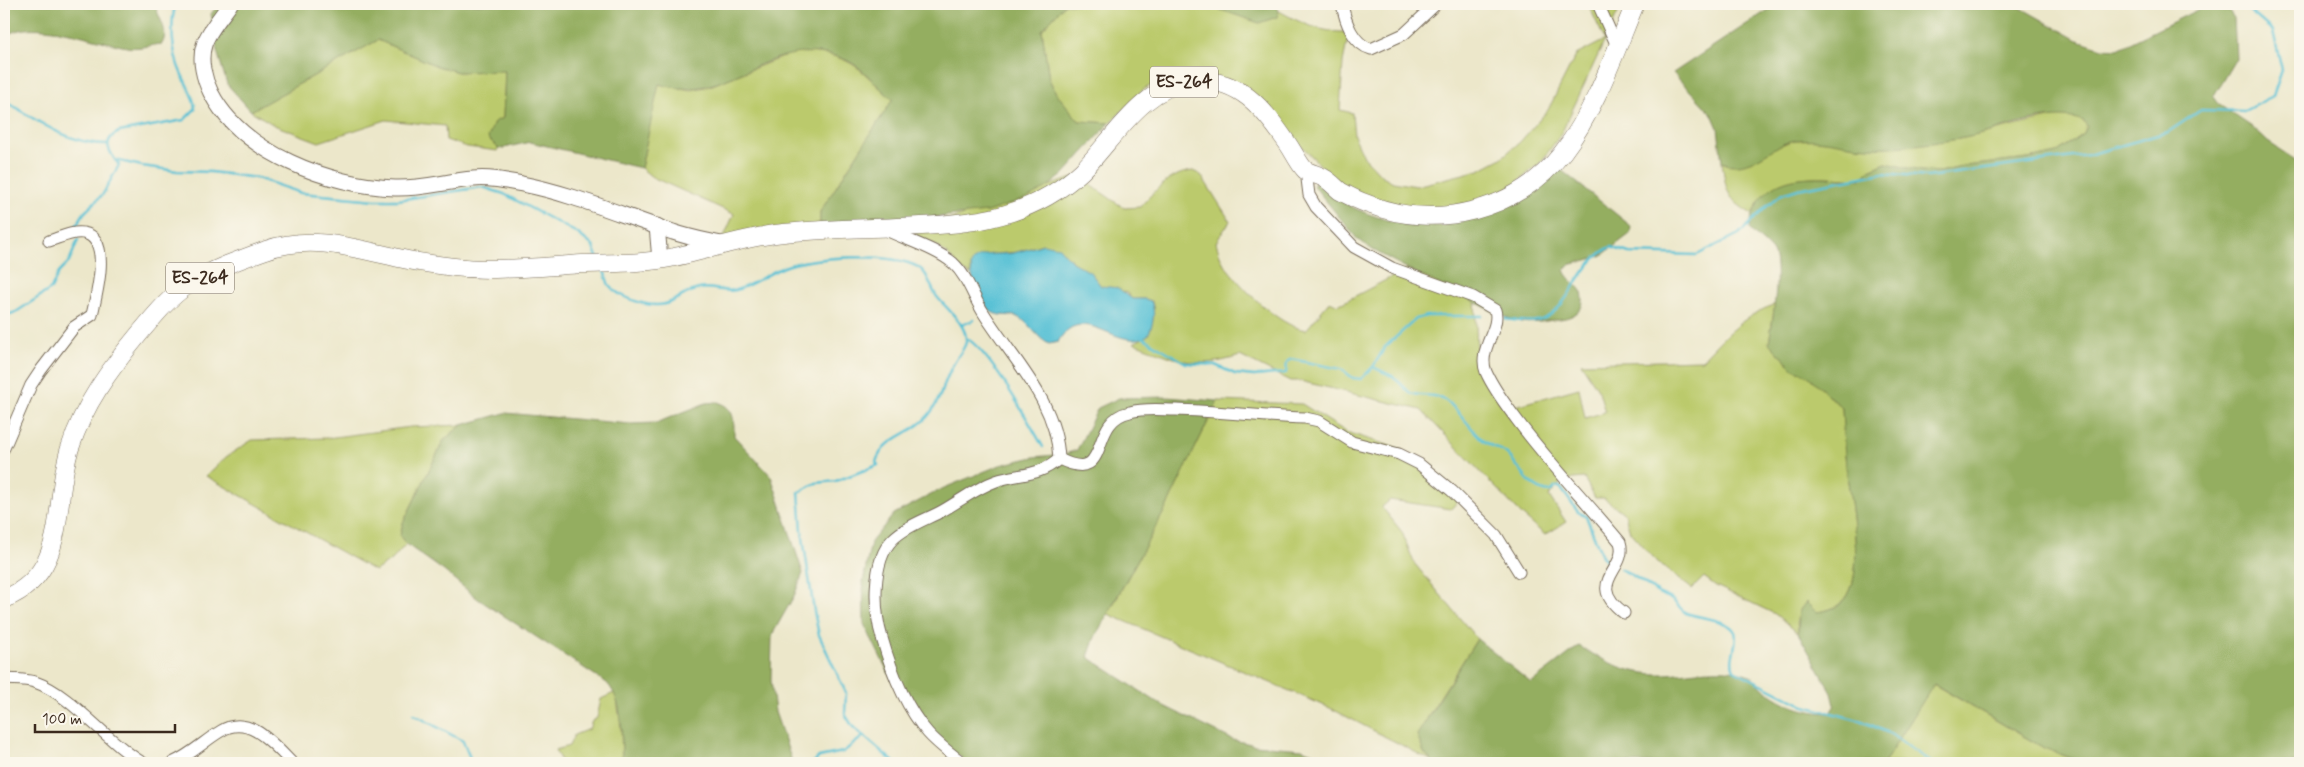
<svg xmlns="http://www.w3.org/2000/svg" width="2304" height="767" viewBox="0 0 2304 767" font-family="Mynerve,sans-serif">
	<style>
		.green { fill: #bbca6c; stroke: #7b7a45 }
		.forest { fill: #94ae60; stroke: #686c3f }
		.water { fill: #59c1d5; stroke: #4a767a }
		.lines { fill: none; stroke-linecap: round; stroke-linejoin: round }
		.stream { stroke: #59c1d5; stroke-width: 2.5 }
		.street-casing { stroke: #796c5a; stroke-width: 13 }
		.secondary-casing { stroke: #796c5a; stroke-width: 17 }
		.primary-casing { stroke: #796c5a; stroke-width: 19 }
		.street { stroke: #fff; stroke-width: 11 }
		.secondary { stroke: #fff; stroke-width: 15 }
		.primary { stroke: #fff; stroke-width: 18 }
		.labels { text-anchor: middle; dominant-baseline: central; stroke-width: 4; stroke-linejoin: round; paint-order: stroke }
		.shield { fill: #fbf7ec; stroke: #75685c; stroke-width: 1 }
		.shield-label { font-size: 18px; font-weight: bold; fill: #3b2a1e }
	</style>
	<rect width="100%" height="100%" fill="#fbf7ec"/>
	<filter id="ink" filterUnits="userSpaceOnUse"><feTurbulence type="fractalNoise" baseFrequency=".02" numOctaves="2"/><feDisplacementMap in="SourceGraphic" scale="10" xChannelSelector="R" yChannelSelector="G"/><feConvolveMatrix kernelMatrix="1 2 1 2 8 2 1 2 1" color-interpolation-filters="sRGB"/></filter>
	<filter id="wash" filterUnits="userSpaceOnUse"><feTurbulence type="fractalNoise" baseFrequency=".0096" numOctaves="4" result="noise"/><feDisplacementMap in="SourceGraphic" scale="20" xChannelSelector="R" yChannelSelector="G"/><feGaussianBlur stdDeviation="1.12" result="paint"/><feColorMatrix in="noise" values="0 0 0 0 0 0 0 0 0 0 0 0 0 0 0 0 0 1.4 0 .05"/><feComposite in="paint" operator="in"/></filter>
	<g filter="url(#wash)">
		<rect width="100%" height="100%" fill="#ece7ca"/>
		<!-- green -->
		<g class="green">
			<path d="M1065 4H1203L1259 22 1277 17 1279 11C1303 24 1322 33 1349 32L1343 62 1340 110 1352 113 1354 135 1364 157 1381 175 1393 182 1416 186 1479 170 1500 159 1520 142 1548 110 1576 55 1605 40 1588 4H1622L1561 134 1541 162 1513 186 1474 202 1435 209 1394 207 1362 197 1334 179 1289 133 1204 74H1182L1162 80 1144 89 1110 123 1079 121 1056 93 1049 79 1042 30Z"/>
			<path d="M378 40 437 66 458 72 505 70 503 118 488 137 499 149 498 151 467 147 446 140 445 126 386 120 319 142 274 125 251 111Z"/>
			<path d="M795 52C820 51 846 56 864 73 874 82 882 91 893 99L820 212V229L722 241 734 214 652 177 641 168 658 84 691 90 710 86Z"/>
			<path d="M2058 116 2075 118 2084 121 2087 126 2084 134 2056 153 2029 159 1966 166 1940 172 1921 171 1886 163 1869 170 1861 179C1818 177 1774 168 1752 214 1726 199 1726 190 1722 162L1729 165 1794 140 1825 139 1856 146 1885 147 1959 139Z"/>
			<path d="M1193 171 1201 175 1230 221 1216 242C1218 249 1220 258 1224 264 1241 287 1278 326 1306 330L1330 301 1338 305 1407 269 1475 296 1477 352 1508 408 1579 388 1585 418 1605 412 1599 391 1581 363 1702 360C1726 334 1741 318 1775 304L1769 343 1794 369 1807 375 1842 408C1843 427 1844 446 1846 465 1849 498 1865 566 1848 595 1841 606 1829 611 1816 612L1806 602 1797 619 1798 633 1775 614 1716 586 1704 577 1692 589 1653 558 1630 532 1625 514 1604 498H1595L1584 478 1563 480 1549 496 1566 522 1545 535 1523 516 1421 410 1300 381H1290L1240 356C1194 371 1177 359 1134 343L1148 335C1153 324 1155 314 1152 301L1145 299H1132L1127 293 1101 286 1090 272 1072 262 1069 257 1043 244 1017 252 987 255 975 259 971 266V275C956 269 959 265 948 255 938 245 923 239 910 233L1078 176 1124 208 1140 207C1155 190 1171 173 1193 171Z"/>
			<path d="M1218 401 1302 404 1346 432 1400 449 1460 499 1451 509 1390 500 1382 507 1402 532 1414 563 1477 639 1428 716 1424 753 1432 761 1330 708 1108 614 1166 508Z"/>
			<path d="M462 425 444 440 403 523 400 536 406 544 393 559 375 571 206 476 226 457 252 440 327 438 411 427Z"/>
			<path d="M1933 684 2044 748 2084 763H1884Z"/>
			<path d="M616 692 621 728 622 763H562L555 750 569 746 574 735 589 729 592 721 597 718 601 699Z"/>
		</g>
		<!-- forest -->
		<g class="forest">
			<path d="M4 4H155C158 19 170 30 162 44 151 45 138 49 127 47 98 42 30 15 4 37Z"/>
			<path d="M219 4H1065L1042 30 1049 79 1056 93 1079 121 1110 123 1063 175 1043 190 1028 198 987 212 820 229V212L893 99C877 88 865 68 846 60 770 29 730 107 659 84L641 168 530 142 499 149 488 138 494 122 503 118 505 71 458 72 437 66 378 40 251 111 227 84 217 51 211 14Z"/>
			<path d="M1203 4H1276L1279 11 1277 17 1259 23Z"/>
			<path d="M1777 4H2014L2078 40 2102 48 2118 49 2209 4H2224L2234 18 2236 58 2213 97 2218 104 2252 127 2268 142 2300 163V763H2084L2044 748 1934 684 1884 763H1434L1424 753 1417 735 1477 639 1531 683 1579 646C1604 661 1626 673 1656 674 1686 675 1717 664 1747 674 1753 677 1759 685 1764 689 1784 705 1806 713 1830 713L1835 705 1832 693 1798 633 1799 611 1806 602 1816 612C1829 611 1842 606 1848 595 1865 566 1849 498 1846 465 1844 446 1843 427 1842 408L1807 375 1794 369 1769 343C1772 325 1782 264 1772 251 1766 243 1756 237 1749 229 1761 166 1811 177 1861 179L1869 170 1886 163 1921 171 1940 172 1966 166 2029 159 2056 153 2084 134 2087 126 2084 121C2047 107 1996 134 1958 139 1926 144 1889 150 1856 146 1836 143 1817 138 1796 140 1771 143 1750 175 1722 162L1718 128 1712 114 1673 73Z"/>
			<path d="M1555 165 1631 226 1630 234 1601 256 1569 265 1564 270C1568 282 1584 286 1583 300 1583 313 1570 318 1559 319 1546 321 1530 325 1517 321 1499 316 1482 305 1465 297 1434 282 1403 267 1373 250L1358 240 1313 185 1317 183C1348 215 1425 238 1467 219 1477 215 1487 207 1496 201 1516 189 1535 177 1555 165Z"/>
			<path d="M1166 397 1218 401 1166 508 1095 637 1088 657 1160 704 1233 740 1255 745 1302 749 1338 763H968L925 729 894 684 864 624 863 582 871 542 894 514 944 488 1000 465 1034 457 1065 454 1077 450 1098 408 1119 398Z"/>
			<path d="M718 402C735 409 734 419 734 436L771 476 803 573 794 596 772 635 771 680 775 712 791 758 790 763H622C621 737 625 703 607 683L478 599 444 571 406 544 400 536 403 523 444 440 462 425 505 413 631 424 656 423 706 403Z"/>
		</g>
		<!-- water -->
		<path class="water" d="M1043 244 1059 247 1072 262 1090 272 1101 286 1118 288 1132 299H1145L1151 301C1156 312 1153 325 1148 335 1118 354 1082 299 1058 342L1049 344C1037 338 1031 325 1020 318 1011 313 999 318 990 311 982 303 963 268 975 259 987 251 1004 256 1017 252 1025 250 1034 247 1043 244Z"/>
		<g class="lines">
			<!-- stream -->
			<g class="stream">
				<path d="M4 100C35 120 70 145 108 144"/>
				<path d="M115 160 142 166 177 171 211 172 257 178 301 193 375 200H398L482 187 504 194 577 233 593 246 597 257"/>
				<path d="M75 228 84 213 103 194 119 165C110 153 100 141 119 132L184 120 195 109C194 92 181 78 177 62 172 45 170 20 176 4"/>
				<path d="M604 271C606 275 607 281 609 285 619 298 649 308 665 304 677 301 687 291 699 289 711 286 724 293 736 290 753 285 768 273 784 267 812 256 891 252 918 267 929 273 930 289 938 298 948 310 968 326 966 342 964 350 959 354 955 361 944 379 941 403 926 418 911 435 884 437 876 462L878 465 836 481 816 483 799 492 802 531 814 611 819 635 846 693 845 714 853 727 895 763"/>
				<path d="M4 316 16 312 51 289 59 272 69 262 78 240"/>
				<path d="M1505 319C1515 320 1527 323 1536 321 1569 316 1576 263 1611 247L1629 253 1697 255 1739 234 1766 207 1782 194 1798 189 1883 173 1927 177 2088 155 2168 132 2201 110 2244 111 2273 96 2282 70 2273 31 2245 7 2247 4"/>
				<path d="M961 325 974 320"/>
				<path d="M1142 337 1186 363 1215 365 1235 374 1254 376 1286 373 1287 362 1291 359 1341 369 1353 378 1361 379 1373 367 1385 347 1416 319 1426 316H1482"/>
				<path d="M966 338C989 350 1029 422 1043 447"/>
				<path d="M1373 367 1394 377 1410 393C1425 398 1435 391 1450 404 1463 415 1471 430 1484 441 1491 447 1501 448 1508 455 1521 468 1529 490 1550 492L1556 487H1560L1578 512 1586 516 1602 556 1611 565"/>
				<path d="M1620 569C1635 575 1645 584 1658 593 1663 596 1668 596 1672 600 1677 603 1681 610 1686 613 1698 618 1729 619 1735 632 1739 643 1728 658 1734 670L1805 706 1862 721 1891 734 1932 763"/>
				<path d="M413 714 463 741 472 763"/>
				<path d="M813 763 819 757 843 752 864 736"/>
			</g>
		</g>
	</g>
	<g filter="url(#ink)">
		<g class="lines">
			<!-- street casing -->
			<g class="street-casing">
				<g id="street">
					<path d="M1342 4C1345 21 1353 44 1371 49L1404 34 1436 4"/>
					<path d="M1598 4 1617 46"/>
					<path d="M1306 171 1309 195 1316 207 1354 247 1392 268 1473 297 1495 310C1501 329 1477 349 1486 372 1494 390 1506 405 1517 420 1549 463 1586 501 1620 542 1629 570 1583 582 1624 613"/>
					<path d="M884 229C904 239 937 249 953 263 967 276 973 296 983 312 1012 359 1057 401 1059 459 1039 477 1020 473 996 481 976 488 960 501 942 511 927 519 906 526 893 539 871 561 874 611 882 638 891 670 906 708 928 733 938 744 951 754 963 763"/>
					<path d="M4 448 31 385 41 370 74 327 92 315C96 296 113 237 83 233 73 231 59 238 49 241"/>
					<path d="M1059 459C1114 486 1086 421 1130 412 1144 408 1161 410 1176 410 1219 411 1262 417 1305 418L1319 421 1352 442 1399 454 1419 464 1452 491 1496 535 1519 572"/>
					<path d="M4 679C14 680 25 679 35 682 73 695 106 742 143 763"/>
					<path d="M172 763C191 755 204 741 221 731 249 713 274 745 292 763"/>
				</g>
			</g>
			<!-- secondary casing -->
			<g class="secondary-casing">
				<g id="secondary">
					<path d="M230 4C222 16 208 31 204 45 199 60 204 79 211 93 242 153 330 186 395 188 422 189 447 181 473 179 489 177 507 181 522 184 574 194 623 216 673 232 690 238 708 241 725 245"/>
					<path d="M657 226 660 260"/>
				</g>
			</g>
			<!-- primary casing -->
			<g class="primary-casing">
				<path id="primary" d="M4 599C70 573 52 503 70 448 84 404 110 369 139 334 155 315 170 296 191 283 213 269 241 259 266 250 314 233 360 250 408 260 434 265 462 269 490 269 520 269 551 266 582 264 609 263 638 264 665 259 702 252 738 239 775 234 844 225 913 231 981 220 1019 213 1054 197 1082 171 1114 139 1142 87 1191 81 1239 76 1264 109 1288 144 1293 151 1299 164 1305 170 1308 172 1321 176 1324 178 1330 181 1335 187 1340 191 1349 196 1359 201 1368 204 1436 231 1518 211 1563 152 1595 111 1615 52 1635 4"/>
			</g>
			<!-- street -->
			<use href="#street" class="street"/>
			<!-- secondary -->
			<use href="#secondary" class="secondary"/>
			<!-- primary -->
			<use href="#primary" class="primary"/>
		</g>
	</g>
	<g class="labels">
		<!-- shield labels -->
		<g class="shield">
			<rect x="1150" y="66.5" width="68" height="31" rx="4"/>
			<rect x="166" y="262.5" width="68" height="31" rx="4"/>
		</g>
		<g class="shield-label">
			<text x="1184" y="82">ES-264</text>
			<text x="200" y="278">ES-264</text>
		</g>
	</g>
	<!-- margin -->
	<rect width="2304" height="767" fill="none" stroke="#fbf7ec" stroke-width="20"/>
	<!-- scale -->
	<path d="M35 724v8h140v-8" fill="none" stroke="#3b2a1e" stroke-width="2.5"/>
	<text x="42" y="724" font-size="15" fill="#3b2a1e" stroke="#fbf7ec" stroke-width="4" paint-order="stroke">100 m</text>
</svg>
